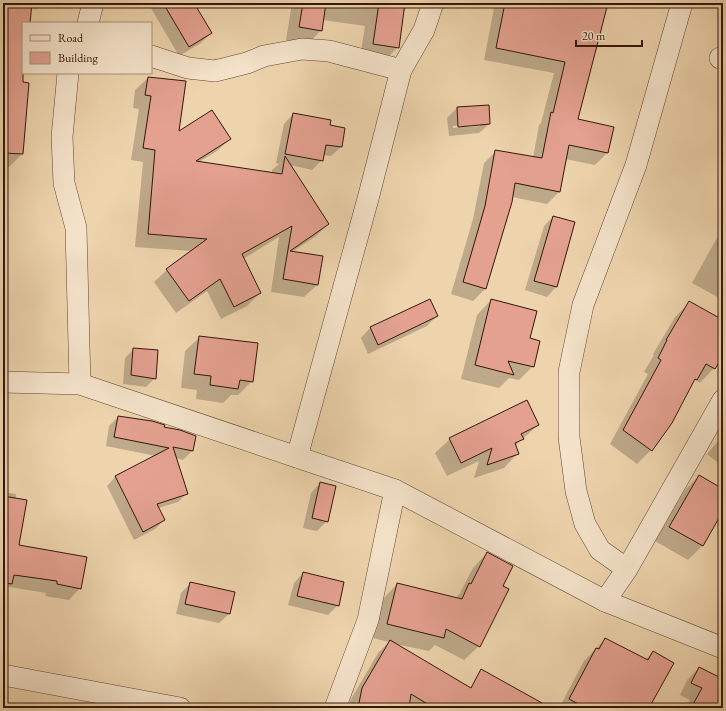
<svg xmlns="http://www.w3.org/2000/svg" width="726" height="711" viewBox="0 0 726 711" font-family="'EB Garamond',serif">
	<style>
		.shadow { fill: #0003; fill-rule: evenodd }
		.building { fill: #e4a190; stroke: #34160a }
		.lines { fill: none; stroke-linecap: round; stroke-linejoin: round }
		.minor-casing { stroke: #624633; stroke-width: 22 }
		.minor { stroke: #f4e3ca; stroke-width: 21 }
	</style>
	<rect width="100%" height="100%" fill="#eed4ad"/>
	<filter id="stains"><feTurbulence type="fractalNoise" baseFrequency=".005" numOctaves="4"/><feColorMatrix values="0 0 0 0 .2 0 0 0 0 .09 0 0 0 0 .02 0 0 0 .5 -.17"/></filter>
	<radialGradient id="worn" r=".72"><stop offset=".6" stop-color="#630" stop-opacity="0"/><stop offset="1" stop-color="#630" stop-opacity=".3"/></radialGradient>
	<!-- shadow -->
	<g class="shadow">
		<path d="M3 3H41L36 9 31 8 29 23H23L22 154 9 167H3Z"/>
		<path d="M148 3H193L211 33 201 43 179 56Z"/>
		<path d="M292 3H408V6L403 12 398 47 385 60 360 58 365 26 323 20 321 30 308 44 286 40Z"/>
		<path d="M495 3H607L577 120 613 127 607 153 595 165 565 159 559 192 547 204 512 197 485 289 473 301 451 294 473 219 484 163 496 151 533 158 539 125 541 123 554 73 484 60Z"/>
		<path d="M148 78 178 133 230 139 217 151 199 162 272 173V170L279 164 276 163 284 124 293 114 328 126 341 147 331 156 323 155 322 160 312 170 290 165 328 224 315 237 292 252 317 285 304 297 271 292 279 237 243 259 260 293 247 306 221 319 207 291 176 313 154 282 167 270 192 251 135 247 143 162 131 160 139 109 133 108 135 90Z"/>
		<path d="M488 106 489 124 479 133 449 136 447 118 457 108ZM480 124V126L453 128V126Z"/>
		<path d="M553 217 574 223 556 287 547 297 525 290 544 226Z"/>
		<path d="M723 227V300L692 283Z"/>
		<path d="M429 300 437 316 427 326 368 354 361 338 370 328Z"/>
		<path d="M491 300 529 339 533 366 519 380 509 378 499 388 461 379 477 315Z"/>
		<path d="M690 302 723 321V354L714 368 700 383 695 380 692 383 651 450 637 464 610 444 648 374 644 372 654 355 653 354 675 317Z"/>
		<path d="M200 337 252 381 238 395H231L223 403 196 399 197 390 181 388 185 351Z"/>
		<path d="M134 349 155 378 146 387 123 384 125 358Z"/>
		<path d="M118 417 195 436 192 451 183 460 176 458 187 493 178 502 158 508 164 520 155 529 134 540 107 486 115 477 156 456 106 446 109 426Z"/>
		<path d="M538 425 515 446 518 453 504 468 474 478 479 461 447 476 435 453 450 439Z"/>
		<path d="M723 435V465L722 466 707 454Z"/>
		<path d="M699 476 723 490V509L702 546 688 560 655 541 685 490Z"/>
		<path d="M320 483 327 521 317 531 303 528 311 493Z"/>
		<path d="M3 492 16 494 18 546 80 588 69 600 45 596 46 593 3 586Z"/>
		<path d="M487 553 502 586 508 589 479 646 464 660 435 645 429 651 395 644 470 688 474 684 517 708H349L350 701 378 653 389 642 373 638 383 599 397 584 456 598 460 593 473 568Z"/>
		<path d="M303 573 338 605 328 615 288 605 294 583Z"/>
		<path d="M191 583 234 593 229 614 219 623 176 614 181 593Z"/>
		<path d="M605 639 645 660 653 652 648 708H559L584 661Z"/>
		<path d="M699 668 723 680V698L718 708H686L690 700 680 695 687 680Z"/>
	</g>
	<!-- building -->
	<g class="building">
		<path d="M8 3H32L30 23H23V82L29 83 23 154 3 153V43Z"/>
		<path d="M163 3H194L212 33 189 47Z"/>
		<path d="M303 3H326L322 31 299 27Z"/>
		<path d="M379 3H405L399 48 373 44Z"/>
		<path d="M505 3H608L578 119 614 127 608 153 569 145 560 192 515 183 512 202 486 289 463 282 485 206 495 150 542 158 551 112 553 113 565 62 496 48Z"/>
		<path d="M148 77 186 81 179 131 212 110 231 139 196 161 282 174 285 156 329 224 290 251 323 256 318 285 283 279 292 226 242 254 261 293 234 307 220 279 189 301 166 269 207 239 148 234 155 150 143 148 151 96 145 95Z"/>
		<path d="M489 105 490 124 458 127 457 107Z"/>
		<path d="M293 113 331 120 330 125 345 128 342 147 326 145 323 161 285 154Z"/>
		<path d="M553 216 575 222 557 287 534 281Z"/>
		<path d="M430 299 438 316 378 345 370 327Z"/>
		<path d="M491 299 537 311 530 338 540 341 534 367 508 361 514 375 475 365Z"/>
		<path d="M689 301 723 320V356L715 369 706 364 697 380 695 379 672 423 652 451 623 430 661 360 658 358 667 340H666Z"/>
		<path d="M199 336 258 343 253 382 240 380 238 389 210 385 211 376 194 374Z"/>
		<path d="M133 348 158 350 156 379 131 375Z"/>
		<path d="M527 400 539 425 521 434 524 439 515 443 519 454 487 465 492 448 461 463 449 438Z"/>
		<path d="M118 416 152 421 165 425 164 427 180 430 196 436 193 451 173 447 188 494 157 504 165 520 143 532 115 476 169 448 114 437Z"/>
		<path d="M699 475 723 489V511L703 546 669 527Z"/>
		<path d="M320 482 336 486 328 522 312 518Z"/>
		<path d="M3 496 27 500 19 545 87 557 81 589 57 584V581L14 575 12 584 3 583Z"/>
		<path d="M487 552 513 566 503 586 509 589 480 647 446 629 444 638 387 624 397 583 462 599 469 583 471 584Z"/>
		<path d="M303 572 344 582 339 606 297 596Z"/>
		<path d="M190 582 235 592 230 614 185 604Z"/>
		<path d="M605 638 648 660 653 651 674 663 649 708H586L569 699 596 648 599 649Z"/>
		<path d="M390 640 471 688 481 669 551 708H434L411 694 409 708H358L362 688Z"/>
		<path d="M699 667 723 679V708H691L702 688 691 683Z"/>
	</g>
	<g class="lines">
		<!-- minor casing -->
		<g class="minor-casing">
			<g id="minor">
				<path d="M88 23 93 3"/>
				<path d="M151 56 188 68 215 71 247 63 264 56 302 49 329 51 401 70"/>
				<path d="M720 58 723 59"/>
				<path d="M68 73 62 137 64 183 76 228 80 384"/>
				<path d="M3 382 80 384 395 490 605 601 723 648"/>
				<path d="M297 457 369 195 401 70 424 30 433 3"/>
				<path d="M627 569 600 550 585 524 576 491 569 437V372L583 305 636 165 682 3"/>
				<path d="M605 601 627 569 723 400"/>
				<path d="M3 675 180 708"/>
				<path d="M335 708 368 620 395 490"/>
			</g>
		</g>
		<!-- minor -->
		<use href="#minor" class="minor"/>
	</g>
	<!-- margin -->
	<rect width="726" height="711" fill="none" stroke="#eed4ad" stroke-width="16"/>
	<rect x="4" y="4" width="718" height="703" fill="none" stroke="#34160a" stroke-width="2"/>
	<rect x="8" y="8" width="710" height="695" fill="none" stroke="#34160a"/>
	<!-- legend -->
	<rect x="22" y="22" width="130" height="52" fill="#f4e3ca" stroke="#a7917d"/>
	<rect x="30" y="35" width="20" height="6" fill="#f4e3ca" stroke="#a7917d"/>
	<text x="58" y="42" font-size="12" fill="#34160a">Road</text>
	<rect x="30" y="52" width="20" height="12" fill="#e4a190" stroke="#a7917d"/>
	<text x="58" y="62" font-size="12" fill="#34160a">Building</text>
	<!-- scale -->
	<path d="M576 40v6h66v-6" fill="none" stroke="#34160a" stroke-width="2"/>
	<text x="582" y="40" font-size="12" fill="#34160a" stroke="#f4e3ca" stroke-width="3" paint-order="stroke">20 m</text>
	<rect width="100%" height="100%" filter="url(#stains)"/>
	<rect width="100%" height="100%" fill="url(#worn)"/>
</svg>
